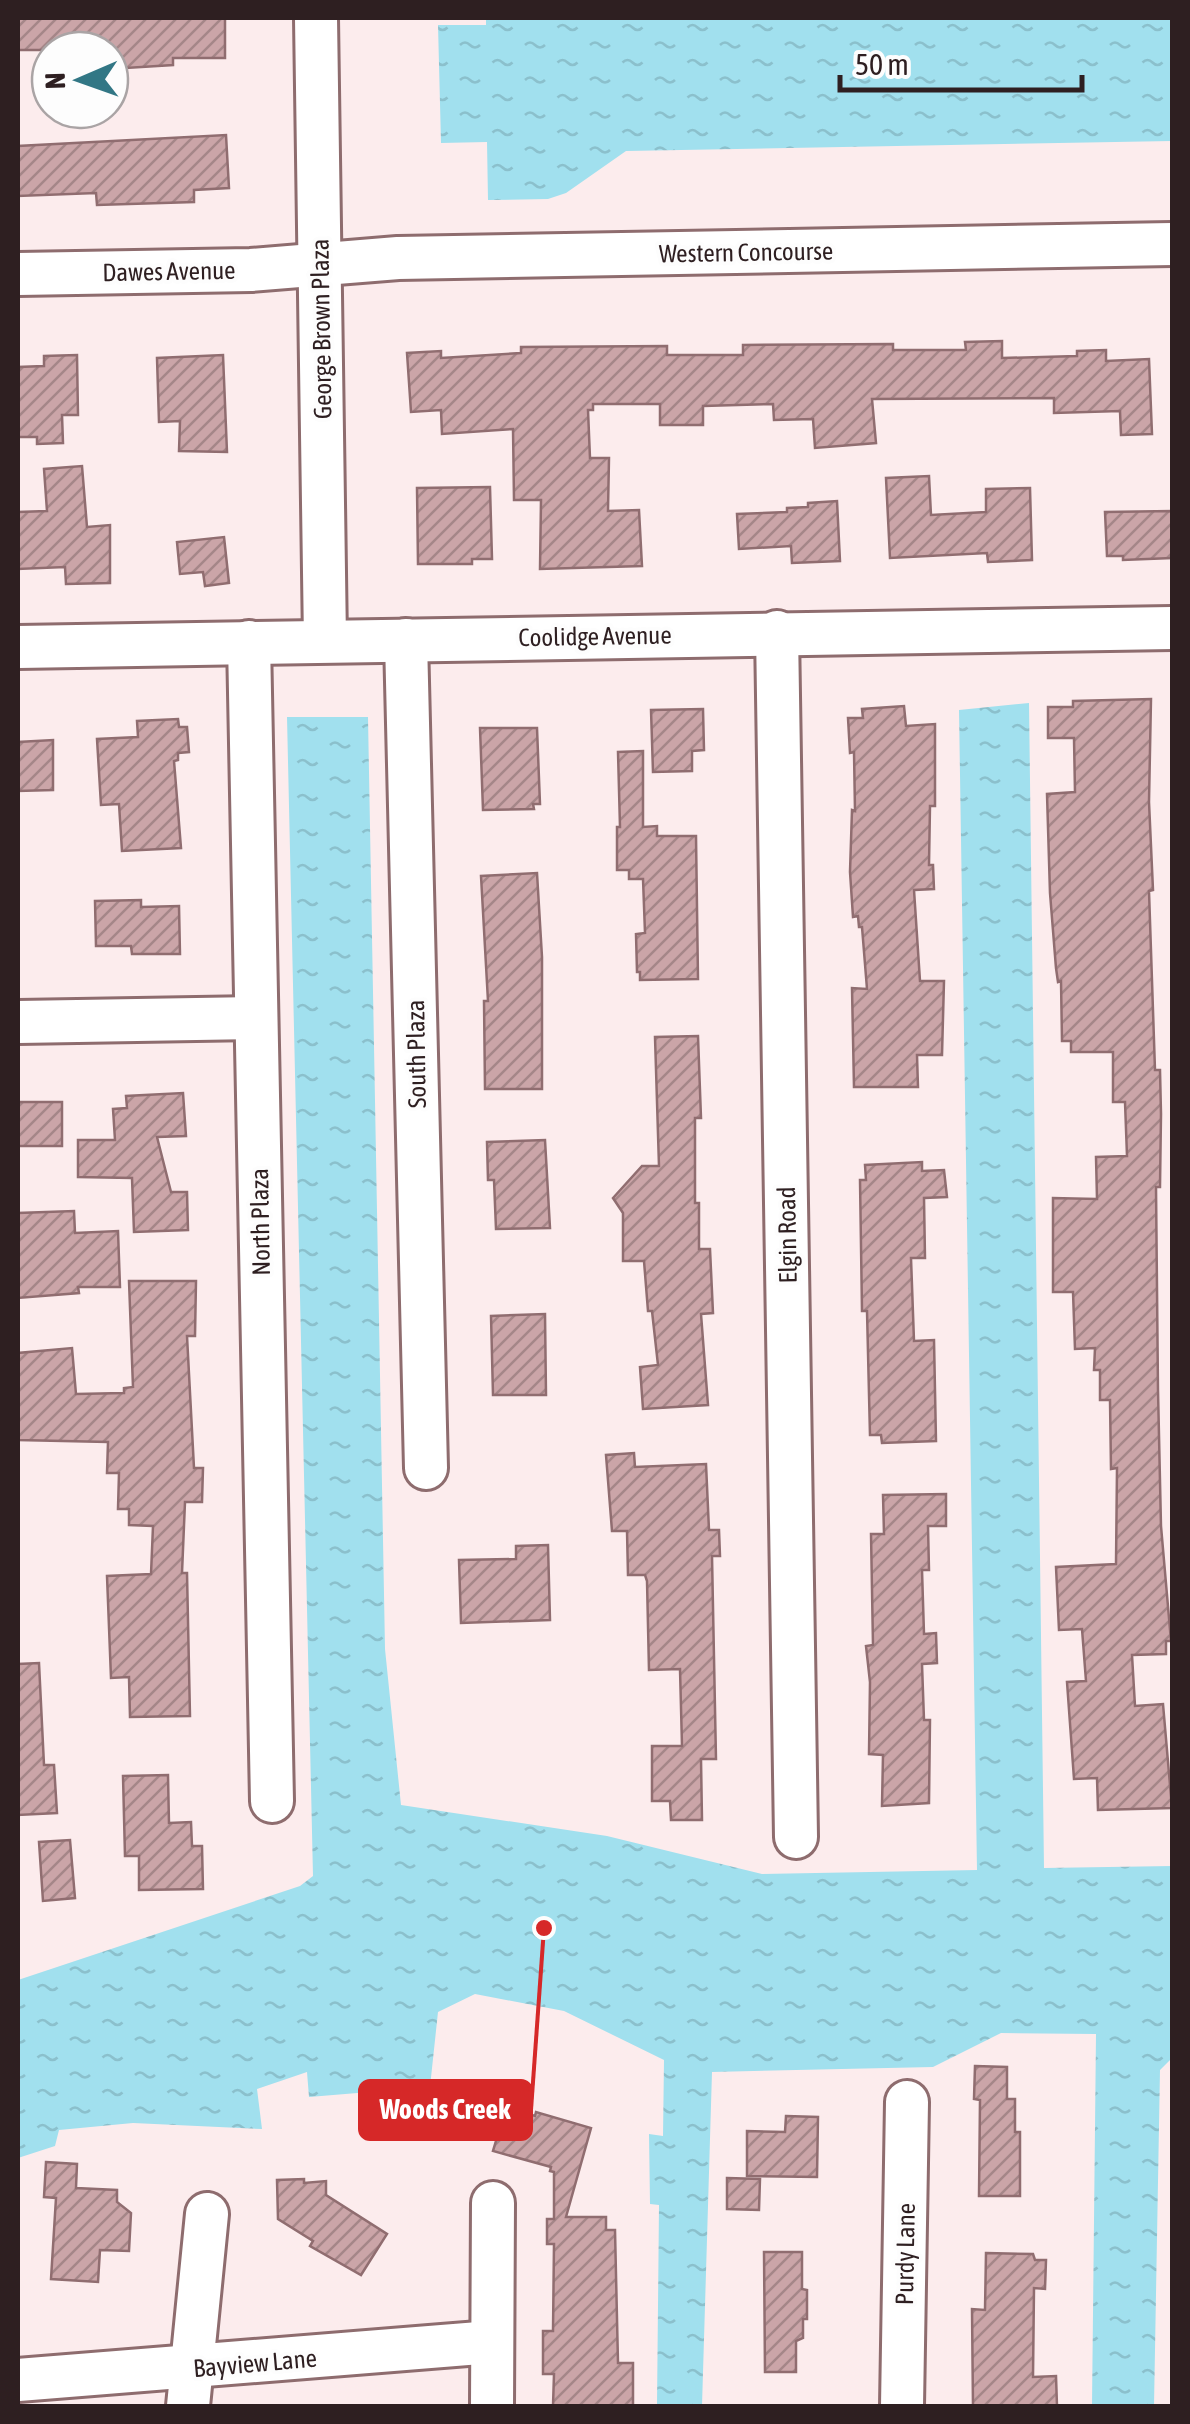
<svg xmlns="http://www.w3.org/2000/svg" width="1190" height="2424" viewBox="0 0 1190 2424" font-family="'Asap Condensed',sans-serif">
	<style>
		.water { fill: url(#water-ripples) }
		.building { fill: url(#building-hatch); stroke: #906d70; stroke-width: 2.5 }
		.lines { fill: none; stroke-linecap: round; stroke-linejoin: round }
		.minor-casing { stroke: #8e6c6e; stroke-width: 48 }
		.minor { stroke: #fff; stroke-width: 42 }
		.labels { text-anchor: middle; dominant-baseline: central; stroke-width: 8; stroke-linejoin: round; paint-order: stroke }
		.street-label { font-size: 25px; fill: #2e1f21; stroke: #fdfdfd }
		.leader { fill: none; stroke: #d62828; stroke-width: 4 }
		.callout-dot { fill: #d62828; stroke: #fdfdfd; stroke-width: 4 }
		.callout { fill: #d62828; stroke: #d62828; stroke-width: 4 }
		.callout-label { font-size: 28px; text-anchor: middle; font-weight: bold; fill: #fff }
	</style>
	<defs>
		<pattern id="water-ripples" width="26" height="14" patternUnits="userSpaceOnUse" patternTransform="scale(2.5)"><rect width="26" height="14" fill="#a1e0ee"/><path d="M2 4q2-2 4 0t4 0M15 11q2-2 4 0t4 0" fill="none" stroke="#8bc0cc"/></pattern>
		<pattern id="building-hatch" width="6" height="6" patternUnits="userSpaceOnUse" patternTransform="scale(2.5)"><rect width="6" height="6" fill="#cba5a8"/><path d="M-1 1l2-2M0 6l6-6M5 7l2-2" fill="none" stroke="#a58688"/></pattern>
	</defs>
	<rect width="100%" height="100%" fill="#fceced"/>
	<!-- water -->
	<g class="water">
		<path d="M486 18H1172V141L626 151 566 193 548 199 488 200 487 142 441 143 438 25H486Z"/>
		<path d="M1029 703 1044 1868 1172 1866V2058L1160 2070 1154 2406H1092L1096 2034 1001 2033 933 2067 712 2072 702 2406H657L659 2205 650 2204 649 2134 663 2136 664 2060 564 2011 475 1994 438 2012 430 2087 309 2097 307 2072 257 2089 262 2129 133 2123 59 2130 55 2146 18 2158V1980L300 1886 313 1876 287 717H368L385 1649 401 1805 607 1836 762 1874 977 1870 959 710Z"/>
	</g>
	<!-- building -->
	<g class="building">
		<path d="M18 18H225V58H173V65L110 69V50H18Z"/>
		<path d="M226 135 229 188 194 190V202L97 205 96 193 18 196V146Z"/>
		<path d="M1002 341V358L1077 356V351L1106 350V361L1149 359 1152 434 1121 435 1120 411 1054 413V398L872 399 876 443 815 448 813 419 774 420 773 404 703 406V425H660V404H593V410H588L590 458H609L608 511 639 510 642 566 540 569 541 500H514L513 429 442 434 441 410 411 412 407 353 441 351V358L521 353V347L667 346V355H743V345L893 344V350H966L965 342Z"/>
		<path d="M77 355 78 415H62L63 443 37 444V437H18V367L44 366V356Z"/>
		<path d="M223 355 227 452 179 451 180 421 159 422 157 358Z"/>
		<path d="M82 466 87 527 110 525V583L66 584 65 567 18 569V512L47 511 44 469Z"/>
		<path d="M929 476 931 515 986 512V489L1030 488 1032 560 988 562 987 553 890 558 886 478Z"/>
		<path d="M490 487 492 559H472V564H418L417 488Z"/>
		<path d="M837 501 840 561 792 563 791 546 739 549 737 514 787 512V508L808 507V503Z"/>
		<path d="M1172 511V558L1123 560V556H1107L1105 512Z"/>
		<path d="M224 537 229 583 205 586 203 572 180 574 177 542Z"/>
		<path d="M1151 699 1149 802 1153 890 1149 891 1155 1070H1160L1161 1114 1160 1187H1156L1158 1390 1161 1526 1171 1641H1166V1654L1132 1655 1135 1706 1163 1704 1172 1808 1098 1810 1097 1778 1074 1779 1067 1682 1086 1681 1082 1629 1059 1630 1056 1567 1116 1564 1117 1468 1111 1469 1110 1400H1100V1370H1094L1095 1348 1075 1349 1073 1292H1053V1198L1097 1199 1096 1157 1127 1156 1125 1102H1113V1052H1071V1041H1062L1061 981 1058 982 1056 968 1050 893 1047 794 1075 792 1074 738H1048V707H1073V701Z"/>
		<path d="M904 706 906 726 935 724V806H930L929 865H933L934 889 914 890 920 981H944L942 1055H917L918 1087H854L852 988 867 989 862 927H859L858 916 853 917 850 872 852 810 855 811 854 752 850 753 848 718H863L862 709Z"/>
		<path d="M703 709 704 750 692 751V771L653 772 651 710Z"/>
		<path d="M178 719 179 727H187L189 752 178 753V760L174 761 181 848 122 851 119 804 101 805 97 739 138 737 137 721Z"/>
		<path d="M480 728H537L540 804H533L534 809 483 810Z"/>
		<path d="M53 740V790L18 791V742Z"/>
		<path d="M643 751V827L657 826V836H696L698 979 640 980V972H637L636 934 645 933 643 879H629V870H617V827H620L618 752Z"/>
		<path d="M537 873 542 957V1089H485L484 1001H488L481 876Z"/>
		<path d="M141 900V907L179 906 180 954H132L131 946H96L95 901Z"/>
		<path d="M698 1036 701 1118H695V1203H699V1249H710L713 1313 701 1314 708 1405 643 1409 640 1367 658 1365 652 1311H648L644 1261H623V1213L613 1198 642 1166H659L655 1037Z"/>
		<path d="M183 1093 186 1136 157 1137 171 1192H187L188 1230 134 1232 132 1178 78 1177V1140H115L113 1109 127 1108 126 1096Z"/>
		<rect x="18" y="1102" width="44" height="44"/>
		<path d="M545 1140 550 1228 496 1229 494 1180H488L487 1142Z"/>
		<path d="M922 1162V1171L944 1170 947 1197 924 1198 925 1258H911L914 1341 934 1340 936 1441 882 1443 881 1435H870L867 1311H862L860 1180H866L865 1165Z"/>
		<path d="M74 1211 75 1233 118 1231 120 1287H78L79 1293 18 1298V1213Z"/>
		<path d="M129 1281H196L195 1336H187L194 1468H203L202 1502H185L182 1573H187L190 1716 130 1717 129 1677 111 1678 107 1576 151 1574 153 1526 129 1525V1509H118L119 1473H107L108 1442 18 1440V1353L72 1348 76 1394 124 1393V1388L133 1387Z"/>
		<path d="M545 1314 546 1395H493L491 1316Z"/>
		<path d="M634 1453 635 1467 706 1464 709 1530H719L720 1556H712L716 1759H701L702 1820H671L670 1801H652V1746H682L680 1669 649 1670 647 1581 645 1575H628L627 1531H612L606 1455Z"/>
		<path d="M946 1494V1526H928L929 1570H922L924 1634 936 1633 937 1663 922 1664 924 1720H930L929 1803 882 1806 883 1755 869 1754 870 1682 866 1646 873 1645 871 1534H884L883 1495Z"/>
		<path d="M548 1545 550 1620 461 1623 459 1560 516 1559V1546Z"/>
		<path d="M39 1663 44 1765H54L57 1813 18 1815V1664Z"/>
		<path d="M168 1775 169 1823 191 1822 192 1846H202L203 1889 139 1890V1856H125L123 1776Z"/>
		<path d="M70 1840 75 1898 43 1901 39 1842Z"/>
		<path d="M975 2066 1007 2067V2099H1015V2132H1020V2196H979L980 2100 974 2099Z"/>
		<path d="M516 2110 535 2116 536 2112 591 2128 566 2217H606V2230H615L618 2363H633V2406H553L554 2374H543V2331H553L554 2244H547V2219H554V2172L550 2171 551 2167 493 2151 502 2121 512 2124Z"/>
		<path d="M786 2116 818 2117 817 2177 747 2176V2131L785 2132Z"/>
		<path d="M46 2162 77 2164 76 2188 117 2190V2202L131 2213 129 2251 100 2250 98 2282 51 2279 56 2198 44 2197Z"/>
		<path d="M727 2178 760 2179 759 2210 727 2209Z"/>
		<path d="M304 2179V2183L326 2181V2195L387 2234 361 2275 310 2246 313 2241 278 2219 277 2180Z"/>
		<path d="M764 2252H802V2289L807 2290V2319H803V2338L796 2341V2372H765Z"/>
		<path d="M986 2253 1033 2254 1035 2260H1046L1045 2289 1034 2288 1033 2377 1056 2376 1057 2406H973L972 2309 985 2310Z"/>
	</g>
	<g class="lines">
		<!-- minor casing -->
		<g class="minor-casing">
			<g id="minor">
				<path d="M316 18 325 641"/>
				<path d="M18 274 251 270 398 258 1172 244"/>
				<path d="M777 632 796 1837"/>
				<path d="M406 640 426 1468"/>
				<path d="M249 642 272 1801"/>
				<path d="M18 647 1172 628"/>
				<path d="M18 1022 256 1018"/>
				<path d="M18 2380 492 2342"/>
				<path d="M188 2406 207 2214"/>
				<path d="M492 2406 493 2203"/>
				<path d="M902 2406 907 2102"/>
			</g>
		</g>
		<!-- minor -->
		<use href="#minor" class="minor"/>
	</g>
	<g class="labels">
		<!-- street labels -->
		<g class="street-label">
			<text transform="translate(746 252) rotate(-1)">Western Concourse</text>
			<text transform="translate(169 271) rotate(-1)">Dawes Avenue</text>
			<text transform="translate(321 329) rotate(-91)">George Brown Plaza</text>
			<text transform="translate(595 636) rotate(-1)">Coolidge Avenue</text>
			<text transform="translate(416 1054) rotate(-91)">South Plaza</text>
			<text transform="translate(260 1222) rotate(-91)">North Plaza</text>
			<text transform="translate(787 1235) rotate(-91)">Elgin Road</text>
			<text transform="translate(905 2254) rotate(-89)">Purdy Lane</text>
			<text transform="translate(255 2363) rotate(-5)">Bayview Lane</text>
		</g>
	</g>
	<!-- callouts -->
	<path class="leader" d="M544 1928L531 2110"/>
	<circle class="callout-dot" cx="544" cy="1928" r="10"/>
	<rect class="callout" x="360" y="2081" width="171" height="58" rx="10"/>
	<g class="callout-label">
		<text x="445" y="2119">Woods Creek</text>
	</g>
	<!-- border -->
	<rect width="1190" height="2424" fill="none" stroke="#2e1f21" stroke-width="40"/>
	<!-- north arrow -->
	<g transform="translate(80 80) rotate(268)"><circle r="48" fill="#fdfdfd" stroke="#aaa4a5" stroke-width="2.5"/>
	<path d="M0-8L18 38L0 25L-18 38Z" fill="#327785"/>
	<text y="-15" font-size="28" font-weight="bold" text-anchor="middle" fill="#2e1f21">N</text>
	</g>
	<!-- scale -->
	<path d="M840 75v15h242v-15" fill="none" stroke="#2e1f21" stroke-width="5"/>
	<text x="855" y="75" font-size="30" fill="#2e1f21" stroke="#fdfdfd" stroke-width="8" paint-order="stroke">50 m</text>
</svg>
